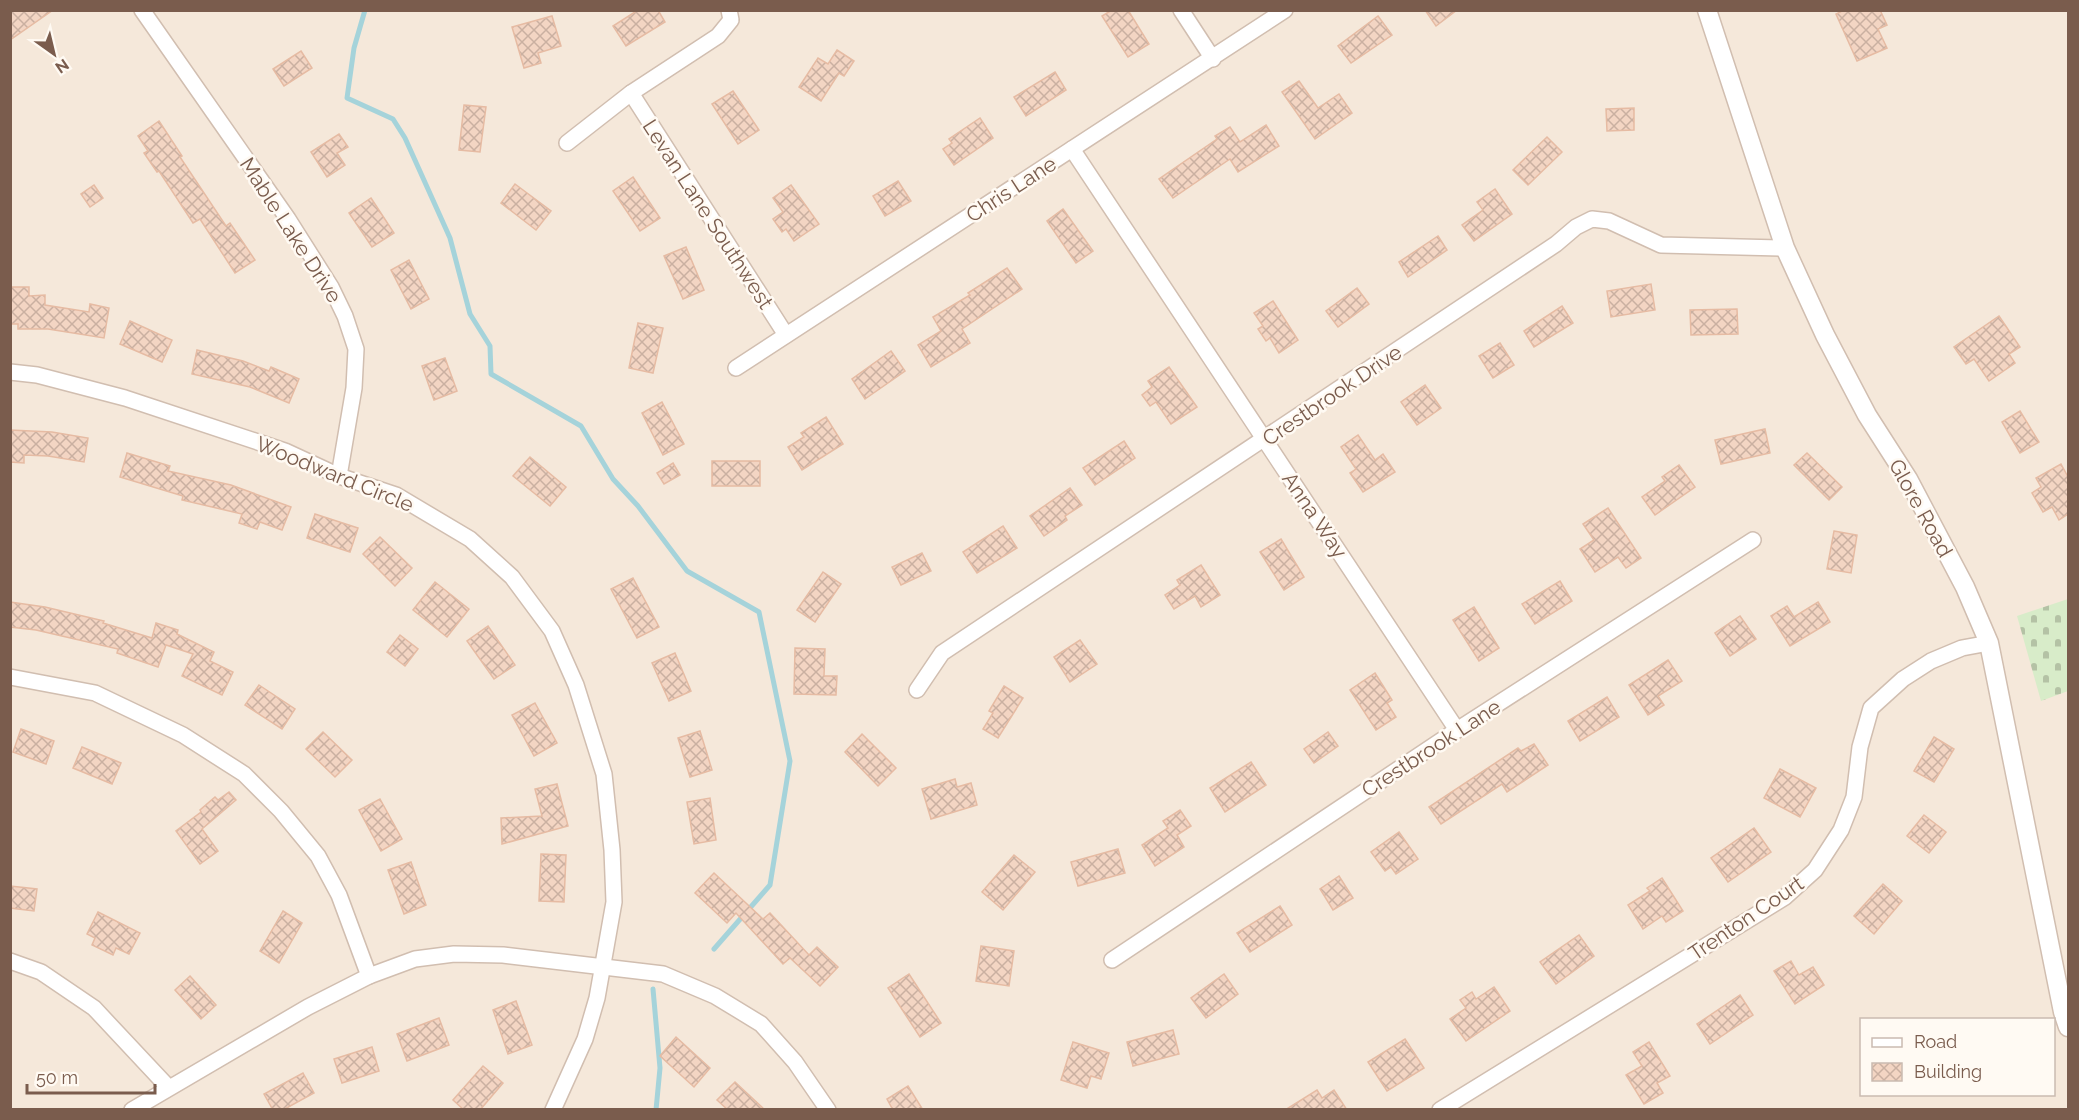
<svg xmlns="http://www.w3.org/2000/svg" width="2079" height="1120" viewBox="0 0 2079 1120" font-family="Raleway,sans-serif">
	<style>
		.residential { fill: #f5e8da; fill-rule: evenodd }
		.cemetery { fill: url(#cemetery-stones) }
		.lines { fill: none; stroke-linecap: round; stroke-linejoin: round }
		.stream { stroke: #a5d3da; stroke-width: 5 }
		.building { fill: url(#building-cross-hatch); stroke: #e6bba3; stroke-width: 1.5 }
		.minor-casing { stroke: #d1beb0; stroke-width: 18 }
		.tertiary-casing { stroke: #d1beb0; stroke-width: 21 }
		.minor { stroke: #fff; stroke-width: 15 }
		.tertiary { stroke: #fff; stroke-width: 18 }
		.labels { text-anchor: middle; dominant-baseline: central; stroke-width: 5; stroke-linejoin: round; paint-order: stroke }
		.street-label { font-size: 21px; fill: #7a5c4d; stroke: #fffaf3 }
	</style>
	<defs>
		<pattern id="cemetery-stones" width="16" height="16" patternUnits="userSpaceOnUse" patternTransform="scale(1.5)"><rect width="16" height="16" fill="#d8ecc9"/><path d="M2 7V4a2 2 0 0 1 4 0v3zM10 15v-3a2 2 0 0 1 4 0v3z" fill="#b4c2a5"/></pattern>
		<pattern id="building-cross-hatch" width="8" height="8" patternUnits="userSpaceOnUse" patternTransform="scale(1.5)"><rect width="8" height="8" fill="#f3d5c3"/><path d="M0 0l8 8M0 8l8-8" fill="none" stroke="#cab0a1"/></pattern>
	</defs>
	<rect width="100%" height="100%" fill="#fdf6ec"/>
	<!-- residential -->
	<path class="residential" d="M10 11H2068V1109H11ZM1862 1020H2054V1094H1862Z"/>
	<!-- cemetery -->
	<path class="cemetery" d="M2068 599V691L2041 701 2017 616Z"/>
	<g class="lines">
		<!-- stream -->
		<g class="stream">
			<path d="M365 10 354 48 347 98 393 119 405 138 450 238 470 314 490 346 491 374 581 426 613 479 638 506 687 571 759 612 790 761 770 885 714 949"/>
			<path d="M653 989 660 1068 656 1110"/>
		</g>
	</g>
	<!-- building -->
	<g class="building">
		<path d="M10 10H53L10 40Z"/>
		<path d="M638 10H658L665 22 626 46 613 26Z"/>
		<path d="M1112 10H1128L1149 44 1128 57 1102 16Z"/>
		<path d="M1425 10H1457L1436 26Z"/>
		<path d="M1844 10H1880L1887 25 1878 29 1887 48 1857 61 1836 14Z"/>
		<path d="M552 16 561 46 538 53 541 63 524 68 512 27Z"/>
		<path d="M1378 16 1392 35 1351 63 1338 46Z"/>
		<path d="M837 50 854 61 844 76 839 73 821 101 799 87 818 58 828 64Z"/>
		<path d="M301 51 312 68 284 86 273 69Z"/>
		<path d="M1055 72 1066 90 1026 116 1014 97Z"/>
		<path d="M1299 81 1318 108 1339 94 1352 113 1315 139 1282 92Z"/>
		<path d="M733 91 759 130 738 144 712 104Z"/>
		<path d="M464 105 486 107 480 152 459 150Z"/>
		<path d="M1634 108V130L1607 131 1606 109Z"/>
		<path d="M980 118 993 138 954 165 943 149 952 143 949 139Z"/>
		<path d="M159 121 182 156 180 157 226 226 230 223 255 260 235 273 200 219 193 223 159 171 157 172 144 153 148 151 138 136Z"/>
		<path d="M1266 125 1279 146 1238 172 1230 159 1173 198 1159 179 1217 139 1215 136 1230 127 1240 142Z"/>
		<path d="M339 134 348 147 337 153 345 165 327 177 311 152Z"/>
		<path d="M1547 137 1562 152 1528 185 1513 170Z"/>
		<path d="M633 177 660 218 640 231 613 191Z"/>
		<path d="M898 181 911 201 885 216 873 196Z"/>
		<path d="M515 184 551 211 536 230 501 203Z"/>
		<path d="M94 185 103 198 90 207 81 194Z"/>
		<path d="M791 185 819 224 794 241 786 229 782 232 773 219 783 212 773 198Z"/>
		<path d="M1495 189 1512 214 1474 241 1462 225 1483 210 1477 202Z"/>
		<path d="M371 198 394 233 372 247 349 213Z"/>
		<path d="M1063 209 1093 251 1076 263 1047 221Z"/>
		<path d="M1438 236 1447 250 1408 277 1399 262Z"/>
		<path d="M686 247 704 290 683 299 664 256Z"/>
		<path d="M409 260 429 299 411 309 391 270Z"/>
		<path d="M1007 268 1022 289 962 329 970 343 931 367 918 345 941 331 933 317 970 295 968 293Z"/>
		<path d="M1651 284 1655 310 1611 317 1607 291Z"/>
		<path d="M10 287H29V296L45 295V305L89 312 90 304 109 308 104 338 48 329H18V324H10Z"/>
		<path d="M1357 288 1369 304 1338 327 1326 311Z"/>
		<path d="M1273 301 1298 340 1279 353 1270 338 1266 341 1258 329 1263 326 1254 313Z"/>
		<path d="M1562 306 1573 323 1534 347 1524 331Z"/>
		<path d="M1737 309 1738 334 1691 335 1690 310Z"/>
		<path d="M1999 316 2020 347 2009 354 2015 363 1989 381 1974 359 1966 364 1954 347Z"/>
		<path d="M130 321 172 340 162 362 120 344Z"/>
		<path d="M638 323 663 328 653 373 629 368Z"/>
		<path d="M1500 343 1514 365 1493 378 1479 356Z"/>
		<path d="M197 350 243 361 269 371 271 367 299 379 289 403 250 387 192 374Z"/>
		<path d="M891 351 905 371 865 399 852 379Z"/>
		<path d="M445 358 457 391 434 400 422 366Z"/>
		<path d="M1169 367 1197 407 1171 424 1156 402 1150 406 1142 395 1152 387 1148 381Z"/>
		<path d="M1425 385 1441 408 1417 425 1401 402Z"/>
		<path d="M662 402 684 444 663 455 642 413Z"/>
		<path d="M2020 411 2039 442 2020 453 2002 422Z"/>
		<path d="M826 417 843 444 802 470 788 447 804 437 801 433Z"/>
		<path d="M1765 429 1770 453 1721 464 1715 440Z"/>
		<path d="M10 430 52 432 88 438 84 462 48 456 24 455V463L10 462Z"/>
		<path d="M1358 435 1375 460 1383 454 1395 472 1363 492 1350 473 1356 469 1341 447Z"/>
		<path d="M1124 441 1135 458 1095 485 1083 468Z"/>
		<path d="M127 453 170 466 168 471 231 485 291 507 282 530 260 522 257 529 239 523 242 514 182 500 183 496 120 477Z"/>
		<path d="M1807 453 1842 487 1829 500 1794 465Z"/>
		<path d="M530 457 566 487 550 506 513 476Z"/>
		<rect x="712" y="461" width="48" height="25"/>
		<path d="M673 463 680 475 664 484 657 473Z"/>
		<path d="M2061 464 2068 477V514L2059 520 2052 507 2043 512 2032 493 2041 487 2036 478Z"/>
		<path d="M1679 465 1695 487 1655 515 1642 497 1665 481 1662 477Z"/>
		<path d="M1070 488 1082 505 1065 516 1067 520 1044 536 1030 516Z"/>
		<path d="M1608 508 1641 558 1626 568 1618 557 1595 572 1580 549 1594 540 1583 524Z"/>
		<path d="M315 514 358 528 350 552 307 538Z"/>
		<path d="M1003 526 1017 548 977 573 963 552Z"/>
		<path d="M1834 531 1857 535 1851 573 1827 569Z"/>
		<path d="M380 537 412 568 395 586 363 554Z"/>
		<path d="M1281 539 1304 577 1284 590 1260 552Z"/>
		<path d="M922 553 931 571 901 585 892 567Z"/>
		<path d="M1201 565 1220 595 1201 607 1195 596 1174 609 1165 595 1180 585 1177 580Z"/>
		<path d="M823 572 841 584 815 622 797 610Z"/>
		<path d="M633 578 659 627 637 638 611 589Z"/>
		<path d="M1560 581 1572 601 1535 624 1522 604Z"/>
		<path d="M435 582 469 609 447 637 413 610Z"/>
		<path d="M10 602 45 607 104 621 103 623 152 638 156 623 178 630 177 634 214 652 210 661 233 672 222 695 182 676 193 654 166 645 158 667 117 653 118 649 36 630 10 627Z"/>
		<path d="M1818 602 1830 622 1790 646 1771 616 1787 606 1794 617Z"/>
		<path d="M1474 607 1499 648 1479 661 1453 620Z"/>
		<path d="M1740 616 1756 639 1730 656 1715 633Z"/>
		<path d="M488 626 515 665 494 679 467 641Z"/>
		<path d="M400 635 418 649 405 666 387 652Z"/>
		<path d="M1080 640 1097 664 1070 682 1054 657Z"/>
		<path d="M795 648 825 649 824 676H837L836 695 794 694Z"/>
		<path d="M675 653 691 691 669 701 652 663Z"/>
		<path d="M1668 660 1682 681 1658 696 1664 705 1648 715 1629 685Z"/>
		<path d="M1375 673 1392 700 1387 703 1396 717 1376 730 1350 690Z"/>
		<path d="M259 685 295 709 282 729 245 705Z"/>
		<path d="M1004 686 1023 698 998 738 983 729 993 713 989 711Z"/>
		<path d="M1607 697 1619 717 1580 741 1568 721Z"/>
		<path d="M535 703 557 743 534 756 512 715Z"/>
		<path d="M21 729 54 741 46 764 13 752Z"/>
		<path d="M700 731 712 770 690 777 678 738Z"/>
		<path d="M323 732 352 760 335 777 306 749Z"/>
		<path d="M1328 732 1338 746 1314 763 1304 749Z"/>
		<path d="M862 734 896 768 878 786 845 752Z"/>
		<path d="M1934 737 1954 749 1934 782 1914 771Z"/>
		<path d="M1534 744 1548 765 1507 792 1502 784 1441 824 1429 807 1518 748 1521 751Z"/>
		<path d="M82 747 121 763 112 784 73 768Z"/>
		<path d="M1251 762 1266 785 1225 812 1210 788Z"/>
		<path d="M1780 769 1816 788 1800 817 1764 798Z"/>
		<path d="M955 779 957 787 971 783 977 805 931 819 922 789Z"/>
		<path d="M557 784 568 826 502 844 501 818 542 816 535 789Z"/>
		<path d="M229 792 236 800 202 829 218 851 200 864 176 831 201 812 200 810 215 797 218 800Z"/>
		<path d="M710 798 716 840 694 844 687 802Z"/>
		<path d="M380 799 402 839 381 851 359 810Z"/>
		<path d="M1180 810 1191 826 1177 835 1184 847 1155 866 1142 845 1168 828 1163 821Z"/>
		<path d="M1924 815 1946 832 1929 853 1907 836Z"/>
		<path d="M1754 828 1771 852 1728 882 1711 858Z"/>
		<path d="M1399 832 1418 859 1396 874 1391 867 1385 871 1371 852Z"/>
		<path d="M1118 849 1125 873 1078 886 1071 862Z"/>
		<path d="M541 854 566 855 564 902 539 901Z"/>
		<path d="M1014 855 1035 872 1003 910 982 892Z"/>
		<path d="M411 862 426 905 404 914 388 870Z"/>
		<path d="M714 873 763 919 770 913 809 955 817 947 838 967 820 986 790 958 783 964 736 913 727 923 695 893Z"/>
		<path d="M1339 876 1353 898 1333 910 1320 889Z"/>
		<path d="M1662 878 1683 911 1666 922 1662 916 1643 929 1628 905 1650 891 1647 888Z"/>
		<path d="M1883 884 1902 901 1874 934 1854 916Z"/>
		<path d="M10 886 37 889 34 911 10 908Z"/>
		<path d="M1280 906 1292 925 1250 952 1237 933Z"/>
		<path d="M283 911 302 923 279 963 260 951Z"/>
		<path d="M98 912 140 933 129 954 116 948 113 955 92 945 95 938 87 934Z"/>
		<path d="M1579 935 1594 956 1556 984 1540 962Z"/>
		<path d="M981 946 1014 951 1009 986 976 981Z"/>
		<path d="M1791 961 1799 975 1813 967 1824 985 1795 1004 1774 971Z"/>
		<path d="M909 974 941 1023 920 1037 888 988Z"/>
		<path d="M1224 974 1238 994 1206 1018 1191 998Z"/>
		<path d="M190 976 216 1005 201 1019 175 990Z"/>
		<path d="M1494 987 1510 1011 1466 1041 1450 1019 1466 1008 1460 1000 1472 992 1476 999Z"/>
		<path d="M1740 995 1753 1015 1710 1044 1697 1024Z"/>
		<path d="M516 1001 532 1045 508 1054 493 1010Z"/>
		<path d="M439 1018 449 1045 407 1061 397 1034Z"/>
		<path d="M1173 1030 1179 1054 1133 1066 1127 1042Z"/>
		<path d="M676 1037 710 1068 694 1087 660 1056Z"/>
		<path d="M1405 1039 1424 1068 1387 1091 1368 1062Z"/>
		<path d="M1073 1042 1109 1053 1101 1079 1091 1076 1087 1088 1061 1080Z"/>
		<path d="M1649 1042 1670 1076 1657 1083 1663 1093 1644 1104 1626 1075 1642 1066 1633 1052Z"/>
		<path d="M372 1047 379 1071 342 1083 334 1059Z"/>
		<path d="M483 1066 503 1083 480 1110H464L453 1100Z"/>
		<path d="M303 1073 314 1093 283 1110H273L264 1094Z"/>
		<path d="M735 1082 765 1110H728L717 1100Z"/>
		<path d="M908 1086 923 1110H893L887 1099Z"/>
		<path d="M1317 1090 1322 1098 1334 1090 1347 1110H1285Z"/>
	</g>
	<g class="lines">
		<!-- minor casing -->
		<g class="minor-casing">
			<g id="minor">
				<path d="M142 10 288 219 331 287 345 316 356 349 354 388 339 476"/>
				<path d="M1181 10 1213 59"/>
				<path d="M631 93 786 335"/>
				<path d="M567 143 631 93 718 36 731 20 729 10"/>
				<path d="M1072 149 1457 730"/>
				<path d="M736 368 1285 10"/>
				<path d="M10 372 37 375 125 398 285 451 339 476 396 495 470 539 512 577 552 631 576 685 604 774 612 850 614 902 597 998 585 1039 553 1110"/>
				<path d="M10 677 95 693 183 735 244 774 281 811 318 856 339 895 369 976"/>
				<path d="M917 690 942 653 1556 244 1576 227 1592 219 1609 221 1661 245 1785 248"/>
				<path d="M1112 960 1457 730 1753 540"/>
				<path d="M10 961 41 972 94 1008 168 1087"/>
				<path d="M132 1110 308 1007 369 976 415 959 454 954 503 955 663 974 715 996 761 1024 795 1062 828 1110"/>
				<path d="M1440 1110 1785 897 1815 870 1841 830 1854 797 1860 747 1871 708 1903 679 1931 661 1962 648 1989 643"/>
			</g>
		</g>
		<!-- tertiary casing -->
		<g class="tertiary-casing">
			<path id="tertiary" d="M1707 10 1785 248 1825 335 1867 415 1908 479 1965 587 1989 643 2063 1012 2068 1027"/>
		</g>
		<!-- minor -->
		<use href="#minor" class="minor"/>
		<!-- tertiary -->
		<use href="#tertiary" class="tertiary"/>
	</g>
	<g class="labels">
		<!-- street labels -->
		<g class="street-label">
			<text transform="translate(1011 189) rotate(-33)">Chris Lane</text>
			<text transform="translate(708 214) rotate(57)">Levan Lane Southwest</text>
			<text transform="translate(291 230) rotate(57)">Mable Lake Drive</text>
			<text transform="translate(1332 395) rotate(-34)">Crestbrook Drive</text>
			<text transform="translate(335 474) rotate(22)">Woodward Circle</text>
			<text transform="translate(1921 508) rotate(61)">Glore Road</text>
			<text transform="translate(1315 515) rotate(56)">Anna Way</text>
			<text transform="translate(1431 748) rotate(-33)">Crestbrook Lane</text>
			<text transform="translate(1746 918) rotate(-34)">Trenton Court</text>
		</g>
	</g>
	<!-- border -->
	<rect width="2079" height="1120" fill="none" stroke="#7a5c4d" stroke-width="24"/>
	<!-- legend -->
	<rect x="1860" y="1018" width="195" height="78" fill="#fffaf3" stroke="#cabbb1" stroke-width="1.5"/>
	<rect x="1872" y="1038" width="30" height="9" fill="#ffffff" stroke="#cabbb1" stroke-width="1.5"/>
	<text x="1914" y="1048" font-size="18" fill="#7a5c4d">Road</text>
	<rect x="1872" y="1063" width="30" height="18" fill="url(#building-cross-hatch)" stroke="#cabbb1" stroke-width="1.5"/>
	<text x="1914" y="1078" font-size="18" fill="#7a5c4d">Building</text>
	<!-- north arrow -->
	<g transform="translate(54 54) rotate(146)" stroke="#fffaf3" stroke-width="4.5" paint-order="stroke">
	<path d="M0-4.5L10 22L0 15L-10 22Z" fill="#7a5c4d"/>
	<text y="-9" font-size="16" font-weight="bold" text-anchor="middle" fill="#7a5c4d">N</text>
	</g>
	<!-- scale -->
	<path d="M27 1084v9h128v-9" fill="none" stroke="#7a5c4d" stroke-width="3"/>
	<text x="36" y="1084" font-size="18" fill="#7a5c4d" stroke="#fffaf3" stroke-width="4.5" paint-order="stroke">50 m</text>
</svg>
